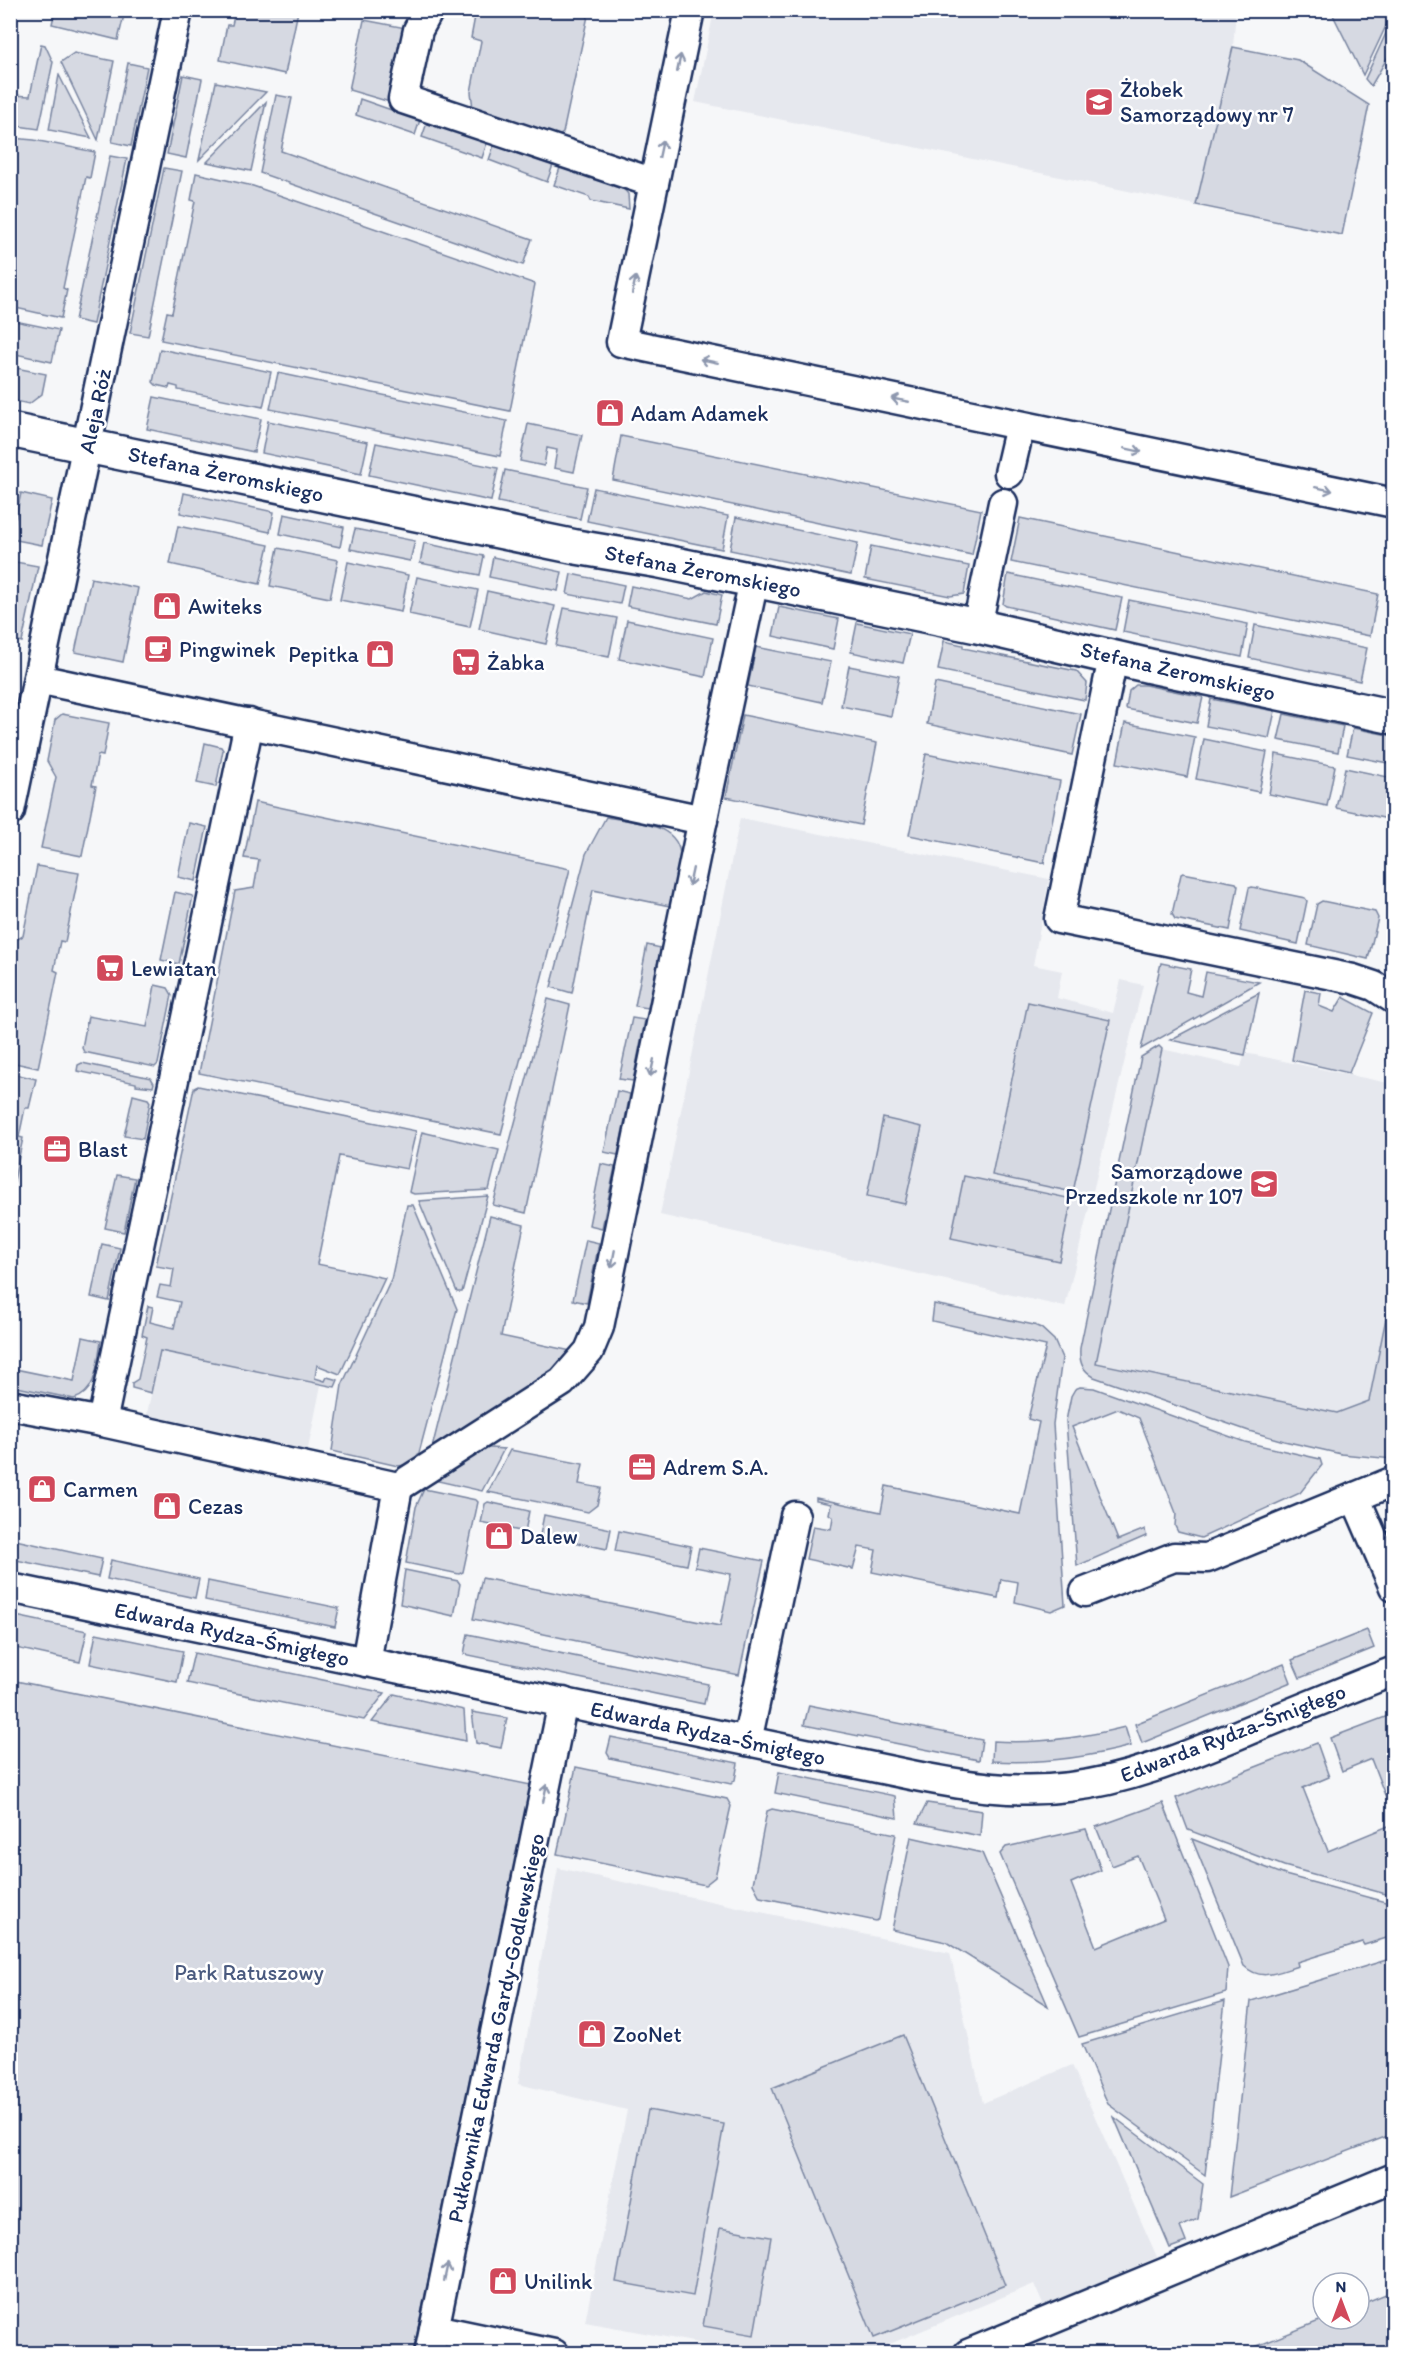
<svg xmlns="http://www.w3.org/2000/svg" width="1404" height="2364" viewBox="0 0 1404 2364" font-family="Itim,sans-serif">
	<style>
		.built { fill: #e6e8ee }
		.green { fill: #d6d9e2; stroke: #7884a0; stroke-width: 1.5 }
		.lines { fill: none; stroke-linecap: round; stroke-linejoin: round }
		.street-casing { stroke: #1b2f5e; stroke-width: 33 }
		.secondary-casing { stroke: #1b2f5e; stroke-width: 38 }
		.street { stroke: #fff; stroke-width: 28 }
		.secondary { stroke: #fff; stroke-width: 33 }
		.oneway { stroke: #8d97ae }
		.labels { text-anchor: middle; dominant-baseline: central; stroke-width: 5; stroke-linejoin: round; paint-order: stroke }
		.poi-label { font-size: 22px; fill: #1b2f5e; stroke: #fff; text-anchor: start }
		.street-label { font-size: 22px; fill: #1b2f5e; stroke: #fff }
		.park-label { font-size: 22px; fill: #4a5a7f; stroke: #fff }
	</style>
	<rect width="100%" height="100%" fill="#f6f7f9"/>
	<filter id="ink" filterUnits="userSpaceOnUse"><feTurbulence type="fractalNoise" baseFrequency=".0167" numOctaves="2"/><feDisplacementMap in="SourceGraphic" scale="12" xChannelSelector="R" yChannelSelector="G"/><feConvolveMatrix kernelMatrix="1 2 1 2 8 2 1 2 1" color-interpolation-filters="sRGB"/></filter>
	<g filter="url(#ink)">
		<!-- built -->
		<g class="built">
			<path d="M714 11H1236L1233 47 1196 205 695 102Z"/>
			<path d="M740 818 1049 879 1033 965 1062 971 1057 998 1113 1013 1121 980 1143 985 1065 1307 660 1215Z"/>
			<path d="M1162 1049 1241 1067 1245 1053 1393 1084V1284L1369 1401 1337 1413 1096 1363Z"/>
			<path d="M160 1350 321 1385 307 1454 146 1419Z"/>
			<path d="M558 1868 950 1953 983 2103 1072 2065 1157 2257 1044 2307 1034 2284 873 2351 859 2353H752L585 2322 627 2110 518 2084Z"/>
		</g>
		<!-- green -->
		<g class="green">
			<path d="M55 11H125L118 40 52 24Z"/>
			<path d="M235 11H298L285 74 220 60 227 25H232Z"/>
			<path d="M476 11H589L563 133 557 137 473 108 471 92 481 41 471 38Z"/>
			<path d="M1331 11H1393L1363 75Z"/>
			<path d="M1393 18V48L1371 86 1365 79Z"/>
			<path d="M364 20 406 28 390 102 349 90Z"/>
			<path d="M41 44 45 45 53 62 39 129 11 125V95L30 96Z"/>
			<path d="M1233 47 1298 60 1369 105 1342 235 1196 205Z"/>
			<path d="M74 53 114 61 98 140 61 62Z"/>
			<path d="M128 63 147 67 131 146 112 142Z"/>
			<path d="M59 75 91 138 49 130Z"/>
			<path d="M183 75 202 79 186 158 167 154Z"/>
			<path d="M216 82 266 92 199 160Z"/>
			<path d="M276 95 292 98 281 151 532 239 523 265 260 173Z"/>
			<path d="M360 99 420 120 415 135 356 115Z"/>
			<path d="M266 102 251 171 207 162Z"/>
			<path d="M428 120 488 140 482 158 422 137Z"/>
			<path d="M11 138 34 140 95 152 90 178 86 177 63 288 67 290 61 318 11 307Z"/>
			<path d="M495 142 554 162 547 182 489 160Z"/>
			<path d="M110 156 127 159 93 324 75 320Z"/>
			<path d="M561 165 622 187 628 194 629 209 591 201 589 197 554 185Z"/>
			<path d="M164 168 182 171 148 336 130 333Z"/>
			<path d="M196 173 253 186 535 284 510 411 161 340 167 312 172 313 195 201 191 200Z"/>
			<path d="M10 320 59 330 52 362 11 353Z"/>
			<path d="M160 349 271 372 263 407 178 390V387L170 385 169 388 156 385 153 382Z"/>
			<path d="M11 367 46 374 42 394 29 404 11 400Z"/>
			<path d="M278 373 507 421 500 456 270 409Z"/>
			<path d="M154 397 261 419 254 452 147 429Z"/>
			<path d="M268 421 368 442 361 474 262 453Z"/>
			<path d="M528 424 582 435 574 472 554 468 557 450 547 448 544 466 520 461Z"/>
			<path d="M621 436 981 510 972 555 613 480Z"/>
			<path d="M376 443 498 468 491 501 369 475Z"/>
			<path d="M505 470 587 487 580 519 498 502Z"/>
			<path d="M594 488 728 516 722 549 587 521Z"/>
			<path d="M21 493 52 500 42 545 11 539Z"/>
			<path d="M184 493 274 512 270 532 180 513Z"/>
			<path d="M284 514 344 527 340 547 280 534Z"/>
			<path d="M736 517 858 543 851 575 730 550Z"/>
			<path d="M1020 518 1378 594 1370 636 1011 562Z"/>
			<path d="M178 526 269 545 260 584 170 564Z"/>
			<path d="M355 529 415 541 410 561 350 549Z"/>
			<path d="M424 543 484 556 480 575 420 563Z"/>
			<path d="M871 546 969 566 964 594 950 596 865 579Z"/>
			<path d="M278 548 338 560 330 598 270 586Z"/>
			<path d="M493 557 562 572 558 591 489 577Z"/>
			<path d="M10 561 38 566 22 642 11 639Z"/>
			<path d="M348 562 408 575 401 612 340 600Z"/>
			<path d="M571 574 624 585 620 604 567 594Z"/>
			<path d="M1008 574 1122 598 1115 630 1006 606 1003 604Z"/>
			<path d="M417 577 478 590 470 627 409 614Z"/>
			<path d="M91 578 138 588 123 662 75 652Z"/>
			<path d="M631 586 692 599 706 591 722 595 716 624 627 606Z"/>
			<path d="M487 591 555 606 546 644 479 629Z"/>
			<path d="M1129 600 1248 624 1242 657 1123 632Z"/>
			<path d="M779 607 839 619 833 649 773 636Z"/>
			<path d="M564 608 617 618 609 657 556 646Z"/>
			<path d="M627 620 713 638 705 677 619 659Z"/>
			<path d="M857 623 910 634 903 663 851 652Z"/>
			<path d="M1255 625 1367 648 1360 681 1249 658Z"/>
			<path d="M944 641 963 645V648L1076 671 1087 683 1085 700 938 670Z"/>
			<path d="M756 647 831 662 822 702 748 686Z"/>
			<path d="M849 666 899 676 891 716 841 706Z"/>
			<path d="M935 683 1081 714 1072 755 927 724Z"/>
			<path d="M1136 685H1145L1203 697 1197 723 1126 709 1129 691Z"/>
			<path d="M1211 699 1275 711 1269 738 1206 726Z"/>
			<path d="M62 714 109 723 103 756 98 755 92 785 96 786 82 856 41 848 56 777 47 761 55 720Z"/>
			<path d="M1284 714 1343 726 1338 752 1278 740Z"/>
			<path d="M743 715 877 743 861 825 726 797Z"/>
			<path d="M1125 723 1195 737 1187 777 1117 763Z"/>
			<path d="M1353 728 1393 736V764L1347 755Z"/>
			<path d="M1204 739 1267 752 1259 792 1196 779Z"/>
			<path d="M205 743 221 747 223 750 216 787 197 783Z"/>
			<path d="M926 754 1060 781 1044 863 909 835Z"/>
			<path d="M1276 754 1335 766 1327 806 1269 794Z"/>
			<path d="M1345 768 1393 778V820L1336 808Z"/>
			<path d="M255 802 570 869 501 1134 199 1073 235 891 254 888 259 860 244 858Z"/>
			<path d="M606 817C631 822 682 822 680 859 680 874 673 891 670 906L593 890 572 993 551 987 586 854Z"/>
			<path d="M189 823 207 827 196 881 178 877Z"/>
			<path d="M37 866 79 873 65 942 60 941 54 970 58 972 38 1068 10 1062 11 943 23 936Z"/>
			<path d="M1183 873 1236 883 1238 886 1230 930 1175 919 1172 914 1181 874Z"/>
			<path d="M1252 887 1305 898 1307 901 1298 944 1240 931 1249 888Z"/>
			<path d="M175 892 193 896 179 964 161 960Z"/>
			<path d="M1322 901 1375 912 1378 918 1368 959 1308 945 1317 904Z"/>
			<path d="M647 945 661 948 648 1008 635 1006Z"/>
			<path d="M1161 963 1191 969 1186 992 1201 996 1206 972 1259 982 1141 1049Z"/>
			<path d="M155 985 168 988 172 995 158 1064 155 1067 84 1052 82 1048 88 1016 147 1027Z"/>
			<path d="M1305 990 1321 993 1319 1006 1334 1012 1343 997 1373 1013 1349 1073 1292 1060Z"/>
			<path d="M1259 993 1245 1055 1170 1040Z"/>
			<path d="M548 999 570 1005 526 1213 493 1205Z"/>
			<path d="M1028 1002 1110 1020 1073 1192 992 1175Z"/>
			<path d="M632 1018 645 1020 633 1081 619 1079Z"/>
			<path d="M1159 1046 1162 1049 1096 1363 1337 1413 1369 1401 1393 1284V1459L1341 1454 1284 1441 1249 1431 1094 1377C1082 1370 1079 1362 1080 1348L1141 1057Z"/>
			<path d="M82 1063 151 1078 154 1083 153 1087 136 1085V1083L77 1071 78 1065Z"/>
			<path d="M11 1073 36 1079 29 1108H25L19 1137 23 1138 11 1195Z"/>
			<path d="M198 1086 416 1131 407 1169 339 1156 317 1264 385 1278 340 1374 317 1365 315 1378 325 1381 327 1377 338 1380 335 1387 160 1351 151 1393 132 1388V1383L138 1379 147 1337 142 1335 148 1306 153 1307 150 1322 174 1328 180 1302 157 1297 160 1285 171 1287 174 1269 156 1266 194 1088Z"/>
			<path d="M617 1091 630 1094 618 1155 604 1152Z"/>
			<path d="M133 1095 148 1099 150 1102 143 1139 124 1136Z"/>
			<path d="M883 1118 922 1127 905 1204 867 1196Z"/>
			<path d="M422 1132 499 1150 489 1190 414 1194 409 1192Z"/>
			<path d="M601 1164 615 1167 602 1228 589 1225Z"/>
			<path d="M117 1175 135 1178 124 1232 105 1228Z"/>
			<path d="M964 1176 1072 1199 1059 1261 951 1238Z"/>
			<path d="M488 1196 462 1292H457L419 1201Z"/>
			<path d="M407 1205H413L457 1309 419 1453C413 1462 409 1465 398 1466L332 1451 342 1385 391 1280Z"/>
			<path d="M490 1216 524 1225 501 1336 571 1351 551 1372 432 1448Z"/>
			<path d="M586 1240 599 1243 587 1303 573 1300Z"/>
			<path d="M102 1244 120 1248 109 1301 91 1297Z"/>
			<path d="M934 1304 1034 1325 1041 1328 1054 1340 1062 1358 1053 1424 1065 1605 1051 1611 1015 1602 1018 1582 1001 1579 998 1598 872 1572 876 1550 859 1547 853 1569 806 1559 813 1526 831 1529 833 1517 829 1514 831 1504 816 1501V1498L881 1512 886 1486 1020 1514 1039 1422 1028 1419 1046 1346 932 1321Z"/>
			<path d="M83 1337 101 1341C97 1361 98 1392 74 1399L17 1387 12 1381 15 1369 74 1381Z"/>
			<path d="M1080 1387 1094 1388 1245 1442 1320 1459 1322 1465 1300 1493 1201 1538 1178 1532 1175 1526 1176 1513 1139 1418 1118 1409 1072 1427 1118 1540 1145 1529 1146 1536 1077 1566 1066 1421 1071 1396 1075 1389Z"/>
			<path d="M476 1447 504 1449 482 1491 425 1478Z"/>
			<path d="M510 1450 583 1464 579 1484 601 1488 597 1505 588 1512 488 1492Z"/>
			<path d="M424 1489 476 1500 478 1502 463 1572 459 1574 406 1563 416 1507Z"/>
			<path d="M488 1502 529 1511 525 1532 481 1523 485 1504Z"/>
			<path d="M544 1515 611 1529 607 1549 540 1535Z"/>
			<path d="M619 1531 691 1546 687 1565 615 1551Z"/>
			<path d="M11 1539 102 1559 98 1577 11 1559Z"/>
			<path d="M699 1548 764 1561 739 1675 473 1619 482 1578 720 1626 731 1574 695 1567Z"/>
			<path d="M111 1560 199 1579 195 1598 107 1579Z"/>
			<path d="M405 1570 458 1581 460 1584 454 1616 400 1604Z"/>
			<path d="M208 1581 339 1608 335 1627 205 1600Z"/>
			<path d="M11 1615 87 1631 80 1662 11 1647Z"/>
			<path d="M1367 1630 1374 1648 1300 1678 1292 1660Z"/>
			<path d="M96 1633 183 1651 177 1682 90 1664Z"/>
			<path d="M468 1634 708 1684 704 1704 464 1654Z"/>
			<path d="M194 1653 385 1693 364 1720 187 1683Z"/>
			<path d="M1284 1664 1291 1682 1142 1743 1135 1724Z"/>
			<path d="M11 1680 531 1785 413 2353H11Z"/>
			<path d="M394 1694 464 1710 466 1741 372 1722Z"/>
			<path d="M809 1705 982 1740 979 1760 804 1725Z"/>
			<path d="M472 1712 507 1718 501 1748 476 1743Z"/>
			<path d="M1393 1714V1816L1371 1759 1342 1771 1330 1738Z"/>
			<path d="M1125 1727 1131 1746C1085 1758 1039 1764 992 1761L993 1741C1039 1744 1081 1738 1125 1727Z"/>
			<path d="M611 1737 738 1763 735 1780 731 1784 610 1758 607 1753Z"/>
			<path d="M1317 1743 1329 1777 1303 1788 1328 1851 1393 1824V1896L1284 1866 1188 1830 1176 1798Z"/>
			<path d="M576 1767 727 1799 731 1806 715 1877 705 1885 557 1854Z"/>
			<path d="M779 1772 895 1796 897 1818 775 1793Z"/>
			<path d="M927 1803 982 1811 980 1836 917 1823Z"/>
			<path d="M1163 1803 1228 1967 1226 1993 1079 2037 1000 1854 1006 1847 1086 1829 1101 1870 1071 1883 1096 1947 1164 1919 1138 1856 1112 1866 1096 1827Z"/>
			<path d="M772 1809 896 1834 879 1919 876 1921 760 1897 753 1884 767 1811Z"/>
			<path d="M911 1837 982 1853 1048 2006 946 1942 892 1930Z"/>
			<path d="M1192 1839 1285 1875 1393 1904V1936L1364 1945 1362 1942 1297 1962 1298 1966C1278 1972 1261 1982 1244 1966Z"/>
			<path d="M1393 1958V2134L1229 2197 1251 2001Z"/>
			<path d="M1225 2001 1205 2175 1108 2104 1082 2044Z"/>
			<path d="M903 2035 1005 2285 874 2338 772 2088Z"/>
			<path d="M648 2110 724 2124 693 2296 616 2282Z"/>
			<path d="M1114 2117 1203 2184 1198 2219 1180 2227 1186 2242 1170 2248Z"/>
			<path d="M720 2228 771 2237 754 2335 703 2326Z"/>
			<path d="M1393 2291V2353H1240L1324 2319H1359V2305Z"/>
		</g>
		<g class="lines">
			<!-- street casing -->
			<g class="street-casing">
				<g id="street">
					<path d="M429 10 418 30 403 99 654 183"/>
					<path d="M690 10 621 342 1394 503"/>
					<path d="M1009 473 1020 426"/>
					<path d="M977 626 1003 503"/>
					<path d="M1113 658 1059 919 1353 979 1374 986 1394 999"/>
					<path d="M38 679 703 820"/>
					<path d="M10 811 178 10"/>
					<path d="M10 1405 102 1422 398 1487 562 1382 589 1351 599 1327 706 804 754 580"/>
					<path d="M102 1422 249 723"/>
					<path d="M1355 1497 1394 1587"/>
					<path d="M10 1588 916 1776C967 1786 1017 1794 1069 1787 1130 1780 1186 1756 1242 1733 1293 1712 1343 1691 1394 1671"/>
					<path d="M1085 1592 1174 1557 1207 1558 1394 1481"/>
					<path d="M366 1662 398 1487"/>
					<path d="M747 1741 795 1516"/>
					<path d="M434 2329 554 2354"/>
					<path d="M429 2354 563 1702"/>
					<path d="M968 2354 1394 2178"/>
				</g>
			</g>
			<!-- secondary casing -->
			<g class="secondary-casing">
				<path id="secondary" d="M10 430 576 547 660 561 977 626 1150 666 1394 717"/>
			</g>
			<!-- street -->
			<use href="#street" class="street"/>
			<!-- secondary -->
			<use href="#secondary" class="secondary"/>
		</g>
		<!-- one-way arrows -->
		<defs><path id="oneway-shaft" d="M-6 0H5M1.5-3L5.5 0L1.5 3" fill="none" stroke-width="1.6" stroke-linecap="round" stroke-linejoin="round" transform="scale(1.5)"/></defs>
		<g class="oneway">
			<use href="#oneway-shaft" transform="translate(679 63) rotate(-78)"/>
			<use href="#oneway-shaft" transform="translate(661 149) rotate(-78)"/>
			<use href="#oneway-shaft" transform="translate(634 285) rotate(-78)"/>
			<use href="#oneway-shaft" transform="translate(709 361) rotate(-168)"/>
			<use href="#oneway-shaft" transform="translate(900 400) rotate(-169)"/>
			<use href="#oneway-shaft" transform="translate(1133 450) rotate(12)"/>
			<use href="#oneway-shaft" transform="translate(1324 489) rotate(12)"/>
			<use href="#oneway-shaft" transform="translate(691 877) rotate(102)"/>
			<use href="#oneway-shaft" transform="translate(652 1068) rotate(102)"/>
			<use href="#oneway-shaft" transform="translate(613 1259) rotate(101)"/>
			<use href="#oneway-shaft" transform="translate(545 1793) rotate(-78)"/>
			<use href="#oneway-shaft" transform="translate(446 2272) rotate(-78)"/>
		</g>
	</g>
	<!-- icons -->
	<defs>
		<g id="school-square" transform="scale(1.5)"><rect x="-9" y="-9" width="18" height="18" rx="4" fill="#d1495b" stroke="#fff"/><path d="M0-5L7-2L0 1L-7-2ZM-4 1L0 2.5L4 1V4Q0 6-4 4Z" fill="#fff"/></g>
		<g id="shop-square" transform="scale(1.5)"><rect x="-9" y="-9" width="18" height="18" rx="4" fill="#d1495b" stroke="#fff"/><path d="M-5-2.5h2.3a2.7 3.5 0 0 1 5.4 0H5L5.5 6h-11ZM-1.5-2.5h3a1.5 2.3 0 0 0-3 0Z" fill="#fff"/></g>
		<g id="cafe-square" transform="scale(1.5)"><rect x="-9" y="-9" width="18" height="18" rx="4" fill="#d1495b" stroke="#fff"/><path d="M-5.5-4.5H6V0H3Q3 3.5 0 3.5H-2.5Q-5.5 3.5-5.5 0ZM3-3.2v2h1.7v-2ZM-6 4.5H4V6H-6Z" fill="#fff"/></g>
		<g id="supermarket-square" transform="scale(1.5)"><rect x="-9" y="-9" width="18" height="18" rx="4" fill="#d1495b" stroke="#fff"/><path d="M-6-5.5h2.5l.6 2H6L4.5 2H-2.5L-4.4-4H-6ZM-1.5 3.2a1.3 1.3 0 1 0 .1 0ZM3 3.2a1.3 1.3 0 1 0 .1 0Z" fill="#fff"/></g>
		<g id="office-square" transform="scale(1.5)"><rect x="-9" y="-9" width="18" height="18" rx="4" fill="#d1495b" stroke="#fff"/><path d="M-6-3h4V-5.5h4V-3h4V5H-6ZM-1-4.5V-3h2v-1.5ZM-6 0V1H6V0Z" fill="#fff"/></g>
	</defs>
	<g fill-rule="evenodd">
		<use href="#school-square" x="1099" y="102"/>
		<use href="#shop-square" x="610" y="413"/>
		<use href="#shop-square" x="167" y="606"/>
		<use href="#cafe-square" x="158" y="649"/>
		<use href="#shop-square" x="380" y="654"/>
		<use href="#supermarket-square" x="466" y="662"/>
		<use href="#supermarket-square" x="110" y="968"/>
		<use href="#office-square" x="57" y="1149"/>
		<use href="#school-square" x="1264" y="1184"/>
		<use href="#office-square" x="642" y="1467"/>
		<use href="#shop-square" x="42" y="1489"/>
		<use href="#shop-square" x="167" y="1506"/>
		<use href="#shop-square" x="499" y="1536"/>
		<use href="#shop-square" x="592" y="2034"/>
		<use href="#shop-square" x="503" y="2281"/>
	</g>
	<g class="labels">
		<!-- poi labels -->
		<g class="poi-label">
			<text x="1120" y="89">Żłobek<tspan x="1120" dy="25">Samorządowy nr 7</tspan></text>
			<text x="631" y="413">Adam Adamek</text>
			<text x="188" y="606">Awiteks</text>
			<text x="179" y="649">Pingwinek</text>
			<text x="359" y="654" text-anchor="end">Pepitka</text>
			<text x="487" y="662">Żabka</text>
			<text x="131" y="968">Lewiatan</text>
			<text x="78" y="1149">Blast</text>
			<text x="1243" y="1171" text-anchor="end">Samorządowe<tspan x="1243" dy="25">Przedszkole nr 107</tspan></text>
			<text x="663" y="1467">Adrem S.A.</text>
			<text x="63" y="1489">Carmen</text>
			<text x="188" y="1506">Cezas</text>
			<text x="520" y="1536">Dalew</text>
			<text x="613" y="2034">ZooNet</text>
			<text x="524" y="2281">Unilink</text>
		</g>
		<!-- street labels -->
		<g class="street-label">
			<text transform="translate(95 411) rotate(-78)">Aleja Róż</text>
			<text transform="translate(226 474) rotate(12)">Stefana Żeromskiego</text>
			<text transform="translate(703 571) rotate(11)">Stefana Żeromskiego</text>
			<text transform="translate(1178 671) rotate(13)">Stefana Żeromskiego</text>
			<text transform="translate(232 1634) rotate(12)">Edwarda Rydza-Śmigłego</text>
			<text transform="translate(708 1733) rotate(12)">Edwarda Rydza-Śmigłego</text>
			<text transform="translate(1233 1733) rotate(-21)">Edwarda Rydza-Śmigłego</text>
			<text transform="translate(496 2028) rotate(-78)">Pułkownika Edwarda Gardy-Godlewskiego</text>
		</g>
		<!-- park labels -->
		<g class="park-label">
			<text x="249" y="1972">Park Ratuszowy</text>
		</g>
	</g>
	<!-- margin -->
	<rect width="1404" height="2364" fill="none" stroke="#fff" stroke-width="36"/>
	<rect x="18" y="18" width="1368" height="2328" fill="none" stroke="#1b2f5e" stroke-width="2" filter="url(#ink)"/>
	<!-- north arrow -->
	<g transform="translate(1341 2301)"><circle r="28" fill="#ffffff" stroke="#a4acbf" stroke-width="1.5"/>
	<path d="M0-4.5L10 22L0 15L-10 22Z" fill="#d1495b"/>
	<text y="-9" font-size="16" font-weight="bold" text-anchor="middle" fill="#1b2f5e">N</text>
	</g>
</svg>
